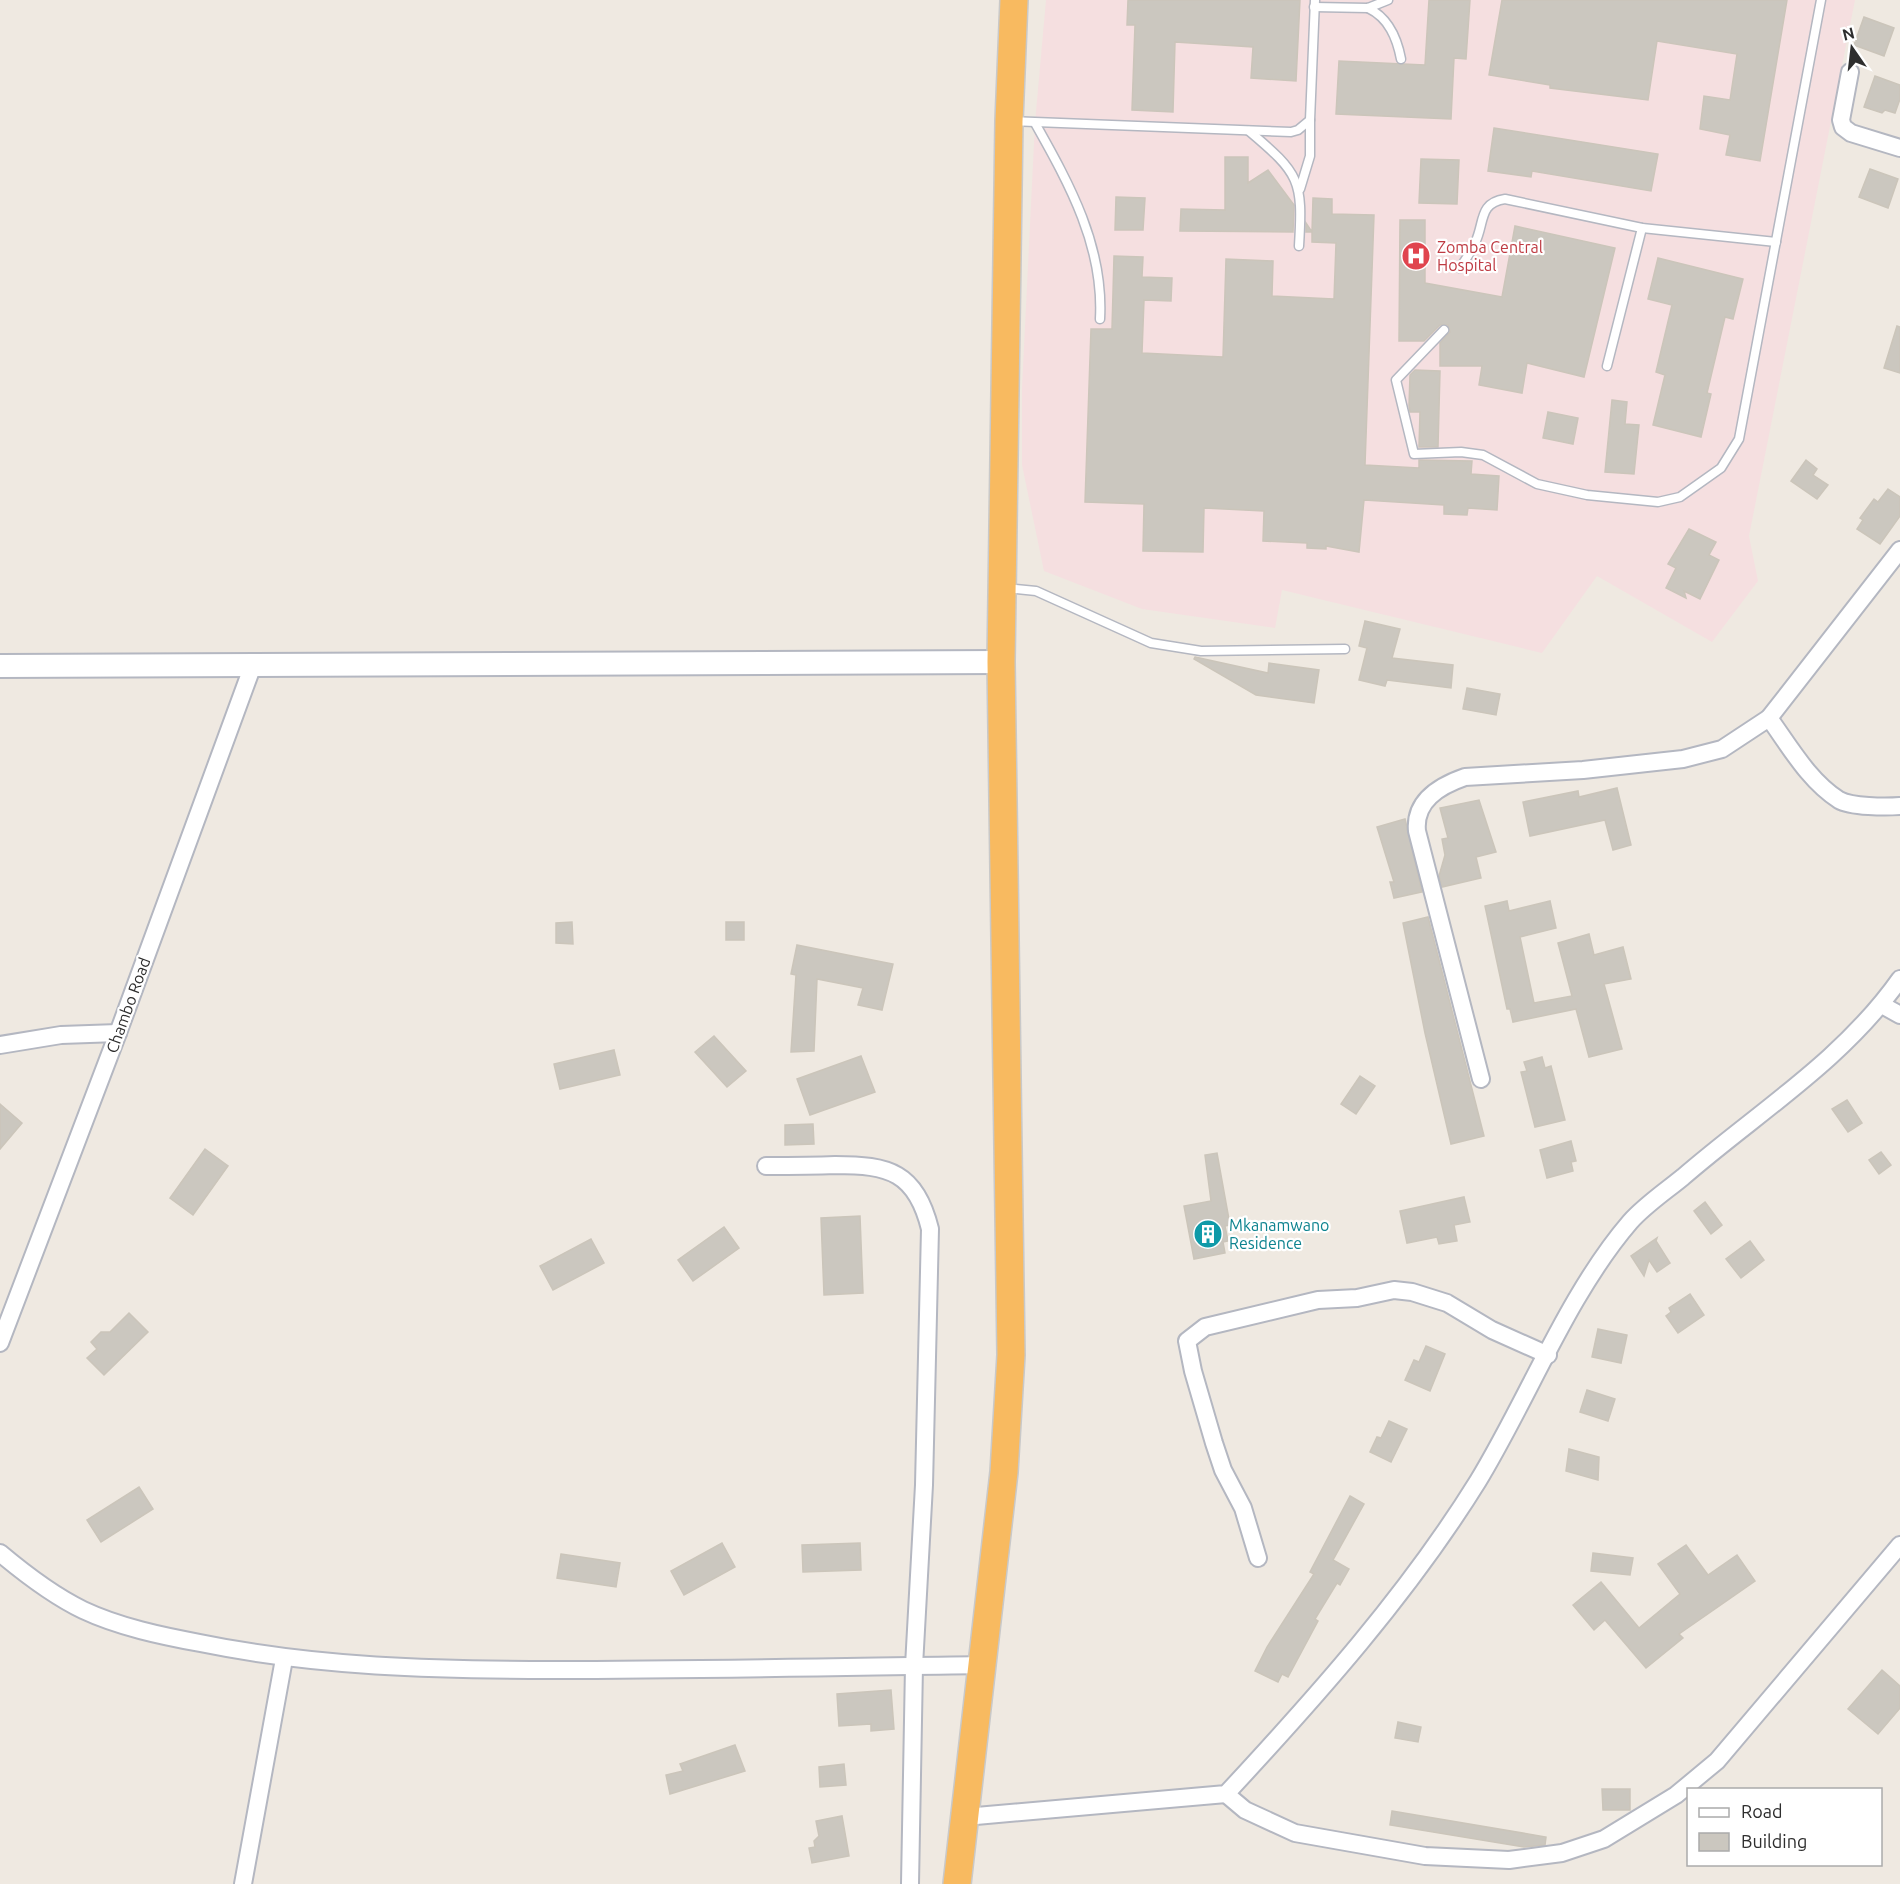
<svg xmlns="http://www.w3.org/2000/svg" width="1900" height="1884" viewBox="0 0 1900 1884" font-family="Ubuntu,sans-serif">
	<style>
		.medical { fill: #f5dfe0 }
		.building { fill: #cbc7bf; stroke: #cbc5ba; stroke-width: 1.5 }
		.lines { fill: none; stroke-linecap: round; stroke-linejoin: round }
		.service-casing { stroke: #b4b7c1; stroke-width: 11 }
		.minor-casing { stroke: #b4b7c1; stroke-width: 20 }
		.secondary-casing { stroke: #b4b7c1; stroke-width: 26 }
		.trunk-casing { stroke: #c9c9c9; stroke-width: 30 }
		.service { stroke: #fff; stroke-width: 8 }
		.minor { stroke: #fff; stroke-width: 16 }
		.secondary { stroke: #fff; stroke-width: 22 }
		.trunk { stroke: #f8ba60; stroke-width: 27 }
		.labels { text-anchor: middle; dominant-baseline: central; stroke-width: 4.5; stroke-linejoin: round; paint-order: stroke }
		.health-label { font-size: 16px; fill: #be3a42; stroke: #fff; text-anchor: start }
		.street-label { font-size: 16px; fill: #2e2e2e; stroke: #fff }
		.culture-label { font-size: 16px; fill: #0d838f; stroke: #fff; text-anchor: start }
	</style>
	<rect width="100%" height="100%" fill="#efe9e1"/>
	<!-- medical -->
	<path class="medical" d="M1046 0H1855L1749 536 1758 581 1712 642 1597 576 1542 653 1282 590 1275 628 1142 609 1044 571 1022 465V388L1035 123Z"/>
	<!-- building -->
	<g class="building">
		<path d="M1128 0H1300L1296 81 1251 78 1253 47 1175 42 1173 112 1132 110 1135 25H1127Z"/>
		<path d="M1429 0H1470L1466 59 1454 58 1451 119 1336 114 1339 61 1425 65Z"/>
		<path d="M1502 0H1787L1760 161 1726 155 1730 135 1700 129 1704 96 1730 100 1737 54 1657 41 1648 100 1550 88V85L1489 75Z"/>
		<path d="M1864 17 1894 28 1884 56 1854 45Z"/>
		<path d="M1875 76 1900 85V99L1895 113 1885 110 1882 113 1864 107Z"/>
		<path d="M1494 128 1658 154 1651 191 1532 171 1531 177 1488 171Z"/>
		<path d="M1225 157H1248V183L1268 170 1294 205 1293 232 1180 231 1181 209 1225 210Z"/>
		<path d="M1421 159 1459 160 1457 204 1419 203Z"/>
		<path d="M1870 169 1898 179 1888 208 1859 197Z"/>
		<path d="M1116 197 1145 198 1143 230H1115Z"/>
		<path d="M1313 198 1332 199V214L1374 215 1365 465 1419 468V460L1472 461 1471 474 1499 476 1497 510 1468 508 1467 515 1444 514V505L1364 500 1359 552 1326 546V549L1307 548V543L1263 541 1264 511 1204 508 1203 552 1143 551 1144 504 1085 502 1091 329H1112L1114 256 1143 257 1142 277 1172 278 1171 301 1144 300 1142 353 1223 357 1226 259 1273 261 1272 296 1334 299 1336 243 1312 242V232H1306V223L1312 232Z"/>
		<path d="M1400 220H1425V283L1502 297 1515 226 1615 248 1584 377 1527 363 1522 393 1479 385 1482 366H1440V343L1450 332 1448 325H1440L1424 341H1399Z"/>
		<path d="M1658 258 1743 279 1733 319 1725 317 1707 393 1711 394 1701 437 1653 425 1665 375 1656 372 1672 305 1648 299Z"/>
		<path d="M1897 326 1900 327V373L1884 368Z"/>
		<path d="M1415 370 1440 371 1438 447H1419L1420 412H1410L1409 406 1410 375Z"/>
		<path d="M1612 400 1627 402 1625 424 1639 425 1634 474 1605 472Z"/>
		<path d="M1548 412 1578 418 1573 444 1543 438Z"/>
		<path d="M1806 460 1817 469 1813 475 1828 485 1817 499 1791 481Z"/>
		<path d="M1888 489 1900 497V516L1880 544 1857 529 1863 520 1860 518 1874 499 1878 502Z"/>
		<path d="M1689 529 1716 542 1709 555 1719 560 1700 599 1684 591 1686 598 1666 588 1676 568 1668 564Z"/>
		<path d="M1365 621 1400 629 1392 658 1453 665 1451 688 1387 680 1385 686 1359 680 1367 648 1359 646Z"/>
		<path d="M1195 657 1268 673 1269 663 1319 670 1314 703 1256 695 1194 659Z"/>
		<path d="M1467 688 1500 694 1496 715 1463 709Z"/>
		<path d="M1617 788 1631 845 1613 850 1605 820 1530 836 1523 802 1578 791 1579 797Z"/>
		<path d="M1479 800 1496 852 1476 857 1481 878 1442 887 1439 876 1445 855 1442 839 1448 838 1440 808Z"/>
		<path d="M1405 819 1422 892 1394 898 1390 882H1394L1377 827Z"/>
		<path d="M1507 901 1509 911 1550 901 1556 928 1520 937 1534 1003 1572 996 1558 943 1589 934 1594 955 1623 947 1631 979 1604 984 1622 1049 1589 1057 1576 1009 1513 1022 1510 1009H1507L1485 906Z"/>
		<path d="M1428 917 1484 1136 1451 1144 1425 1033 1403 923Z"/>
		<path d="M572 922 573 944 556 943V923Z"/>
		<rect x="726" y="922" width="18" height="18"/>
		<path d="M797 945 893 964 882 1010 858 1005 863 988 817 979 814 1051 791 1052 796 975 791 974Z"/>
		<path d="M714 1036 746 1071 727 1087 695 1052Z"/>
		<path d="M614 1050 620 1075 560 1089 554 1064Z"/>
		<path d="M861 1056 875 1092 810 1115 797 1079Z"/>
		<path d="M1542 1057 1545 1068 1551 1066 1565 1120 1535 1127 1521 1072 1527 1071 1524 1062Z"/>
		<path d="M1360 1076 1375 1086 1356 1114 1341 1104Z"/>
		<path d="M1847 1100 1862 1123 1848 1132 1832 1109Z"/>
		<path d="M0 1104 22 1123 0 1149Z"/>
		<path d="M813 1124 814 1144 785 1145V1125Z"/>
		<path d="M1571 1141 1576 1161 1571 1162 1573 1171 1547 1178 1540 1150Z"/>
		<path d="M205 1149 228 1166 193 1215 170 1198Z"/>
		<path d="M1881 1152 1891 1165 1879 1174 1869 1160Z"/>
		<path d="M1217 1153 1230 1225 1225 1226 1228 1241 1223 1242 1225 1253 1194 1259 1184 1206 1211 1201 1205 1155Z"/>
		<path d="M1464 1197 1470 1222 1454 1225 1457 1241 1439 1244 1437 1237 1407 1243 1400 1211Z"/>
		<path d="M1705 1202 1722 1225 1711 1234 1694 1211Z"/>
		<path d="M860 1216 863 1293 824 1295 821 1218Z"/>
		<path d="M724 1227 739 1248 693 1281 678 1260Z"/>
		<path d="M1657 1238 1656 1241 1670 1263 1657 1272 1649 1260 1644 1276 1631 1256Z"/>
		<path d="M591 1239 604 1263 553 1290 540 1266Z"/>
		<path d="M1750 1241 1764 1260 1741 1278 1726 1259Z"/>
		<path d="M1690 1294 1704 1315 1678 1333 1666 1316 1671 1312 1669 1308Z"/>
		<path d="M129 1313 148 1332 104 1375 87 1358 97 1349 91 1342 101 1332H110Z"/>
		<path d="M1598 1329 1627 1335 1621 1363 1592 1357Z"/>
		<path d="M1426 1346 1445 1354 1430 1391 1405 1380 1414 1360 1419 1362Z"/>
		<path d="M1587 1390 1615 1399 1608 1421 1580 1412Z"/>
		<path d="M1389 1421 1407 1429 1391 1462 1370 1452 1377 1437 1381 1438Z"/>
		<path d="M1569 1449 1599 1457 1598 1480 1566 1471Z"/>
		<path d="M139 1487 153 1509 101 1542 87 1520Z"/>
		<path d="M1350 1496 1364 1504 1333 1560 1349 1569 1340 1585 1337 1583 1315 1619 1318 1621 1288 1677 1282 1674 1278 1682 1255 1671 1267 1647 1314 1574 1310 1572Z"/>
		<path d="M722 1543 735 1567 684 1595 671 1571Z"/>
		<path d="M860 1543 861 1570 803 1572 802 1545Z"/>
		<path d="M1686 1545 1708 1575 1737 1555 1755 1581 1679 1634 1683 1638 1646 1668 1605 1620 1594 1630 1573 1605 1601 1582 1639 1628 1680 1594 1658 1564Z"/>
		<path d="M1593 1553 1633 1558 1630 1575 1591 1571Z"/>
		<path d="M561 1554 620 1563 616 1587 557 1578Z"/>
		<path d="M1882 1670 1900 1686V1708L1878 1734 1848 1709Z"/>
		<path d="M891 1690 894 1729 871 1731V1724L839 1726 837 1694Z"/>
		<path d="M1398 1722 1421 1727 1418 1742 1395 1738Z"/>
		<path d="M735 1745 745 1771 670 1794 666 1775 683 1771 680 1764Z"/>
		<path d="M844 1764 846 1785 820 1787 819 1767Z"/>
		<path d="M1602 1789H1630V1810H1603Z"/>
		<path d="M1392 1811 1546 1837 1545 1845 1524 1847 1390 1825Z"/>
		<path d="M842 1816 849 1856 812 1863 809 1848 815 1847 814 1841 819 1836 816 1821Z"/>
	</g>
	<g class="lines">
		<!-- service casing -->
		<g class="service-casing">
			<g id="service">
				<path d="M1314 7 1368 8 1388 0"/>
				<path d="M1368 8C1389 18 1397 38 1401 59"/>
				<path d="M1012 121 1291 132 1298 130 1310 120 1315 0"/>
				<path d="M1035 123C1070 185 1104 247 1100 319"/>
				<path d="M1249 131C1300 174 1303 180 1299 246"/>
				<path d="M1300 189 1310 156V120"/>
				<path d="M1460 268C1465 260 1471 252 1475 243 1485 223 1478 203 1505 199L1642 228 1776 242"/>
				<path d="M1444 330 1396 380 1414 454 1461 452 1483 455 1537 484 1587 495 1658 502 1680 497 1721 468 1739 439 1821 0"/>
				<path d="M1607 366 1642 228"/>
				<path d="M1006 588 1036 591 1151 643 1201 651 1345 649"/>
			</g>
		</g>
		<!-- minor casing -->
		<g class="minor-casing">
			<g id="minor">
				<path d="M1850 72 1841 120 1843 127 1851 133 1900 148"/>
				<path d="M1769 718 1900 550"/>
				<path d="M1882 1005 1900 1015"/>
				<path d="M0 1045 61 1035 118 1033"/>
				<path d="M1481 1079 1417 831C1414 801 1439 786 1465 777L1583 770 1683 759 1722 749 1769 718C1790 747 1809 781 1839 800 1851 807 1886 807 1900 806"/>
				<path d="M766 1166C789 1166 812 1166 835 1165 889 1165 916 1172 930 1229L924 1485 914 1666 910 1884"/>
				<path d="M0 1343 118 1033 253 665"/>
				<path d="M0 1553C25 1574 54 1596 83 1610 119 1627 162 1636 200 1643 317 1667 434 1670 553 1670 696 1670 840 1667 983 1665"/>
				<path d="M1258 1558 1243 1508 1223 1470 1214 1443 1193 1371 1187 1341 1205 1327 1318 1300 1357 1298 1394 1290 1412 1292 1447 1303 1492 1330 1548 1355"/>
				<path d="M1226 1794 1245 1810 1295 1833 1425 1856 1509 1860 1562 1853 1604 1839 1676 1795 1717 1761 1900 1545"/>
				<path d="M965 1817 1226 1794C1317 1696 1408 1594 1478 1481 1528 1399 1568 1294 1630 1222 1645 1205 1666 1191 1683 1177 1758 1112 1842 1061 1900 979"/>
				<path d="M243 1884 284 1659"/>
			</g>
		</g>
		<!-- secondary casing -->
		<g class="secondary-casing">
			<path id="secondary" d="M0 666 1001 662"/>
		</g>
		<!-- trunk casing -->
		<g class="trunk-casing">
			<path id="trunk" d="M957 1884 1004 1472 1011 1355 1001 662 1009 121 1014 0"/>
		</g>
		<!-- service -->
		<use href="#service" class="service"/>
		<!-- minor -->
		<use href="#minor" class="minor"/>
		<!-- secondary -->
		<use href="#secondary" class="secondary"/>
		<!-- trunk -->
		<use href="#trunk" class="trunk"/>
	</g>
	<!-- icons -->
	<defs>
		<g id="hospital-disc" transform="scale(1.5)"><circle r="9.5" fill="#e0444e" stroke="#fff"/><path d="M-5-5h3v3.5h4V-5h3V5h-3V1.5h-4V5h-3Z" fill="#fff"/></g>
		<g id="building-disc" transform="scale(1.5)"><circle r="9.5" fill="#0f9aa8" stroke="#fff"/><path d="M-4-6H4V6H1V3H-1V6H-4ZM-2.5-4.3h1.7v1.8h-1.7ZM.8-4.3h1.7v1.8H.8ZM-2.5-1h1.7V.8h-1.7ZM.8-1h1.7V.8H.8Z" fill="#fff"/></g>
	</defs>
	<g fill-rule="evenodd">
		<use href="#hospital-disc" x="1416" y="256"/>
		<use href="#building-disc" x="1208" y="1234"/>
	</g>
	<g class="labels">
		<!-- health labels -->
		<g class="health-label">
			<text x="1437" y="247">Zomba Central<tspan x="1437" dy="18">Hospital</tspan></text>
		</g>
		<!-- street labels -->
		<g class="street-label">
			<text transform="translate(128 1005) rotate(-70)">Chambo Road</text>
		</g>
		<!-- culture labels -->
		<g class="culture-label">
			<text x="1229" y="1225">Mkanamwano<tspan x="1229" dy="18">Residence</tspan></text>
		</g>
	</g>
	<!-- legend -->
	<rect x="1687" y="1788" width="195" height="78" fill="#ffffff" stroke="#ababab" stroke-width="1.5"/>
	<rect x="1699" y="1808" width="30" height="9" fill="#ffffff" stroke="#ababab" stroke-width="1.5"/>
	<text x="1741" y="1818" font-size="18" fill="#2e2e2e">Road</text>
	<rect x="1699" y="1833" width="30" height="18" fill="#cbc7bf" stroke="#ababab" stroke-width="1.5"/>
	<text x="1741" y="1848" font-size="18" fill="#2e2e2e">Building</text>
	<!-- north arrow -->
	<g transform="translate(1852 48) rotate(346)" stroke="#ffffff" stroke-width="4.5" paint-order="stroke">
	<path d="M0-4.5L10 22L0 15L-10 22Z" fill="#2e2e2e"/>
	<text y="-9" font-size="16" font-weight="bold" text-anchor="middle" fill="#2e2e2e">N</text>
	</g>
</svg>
